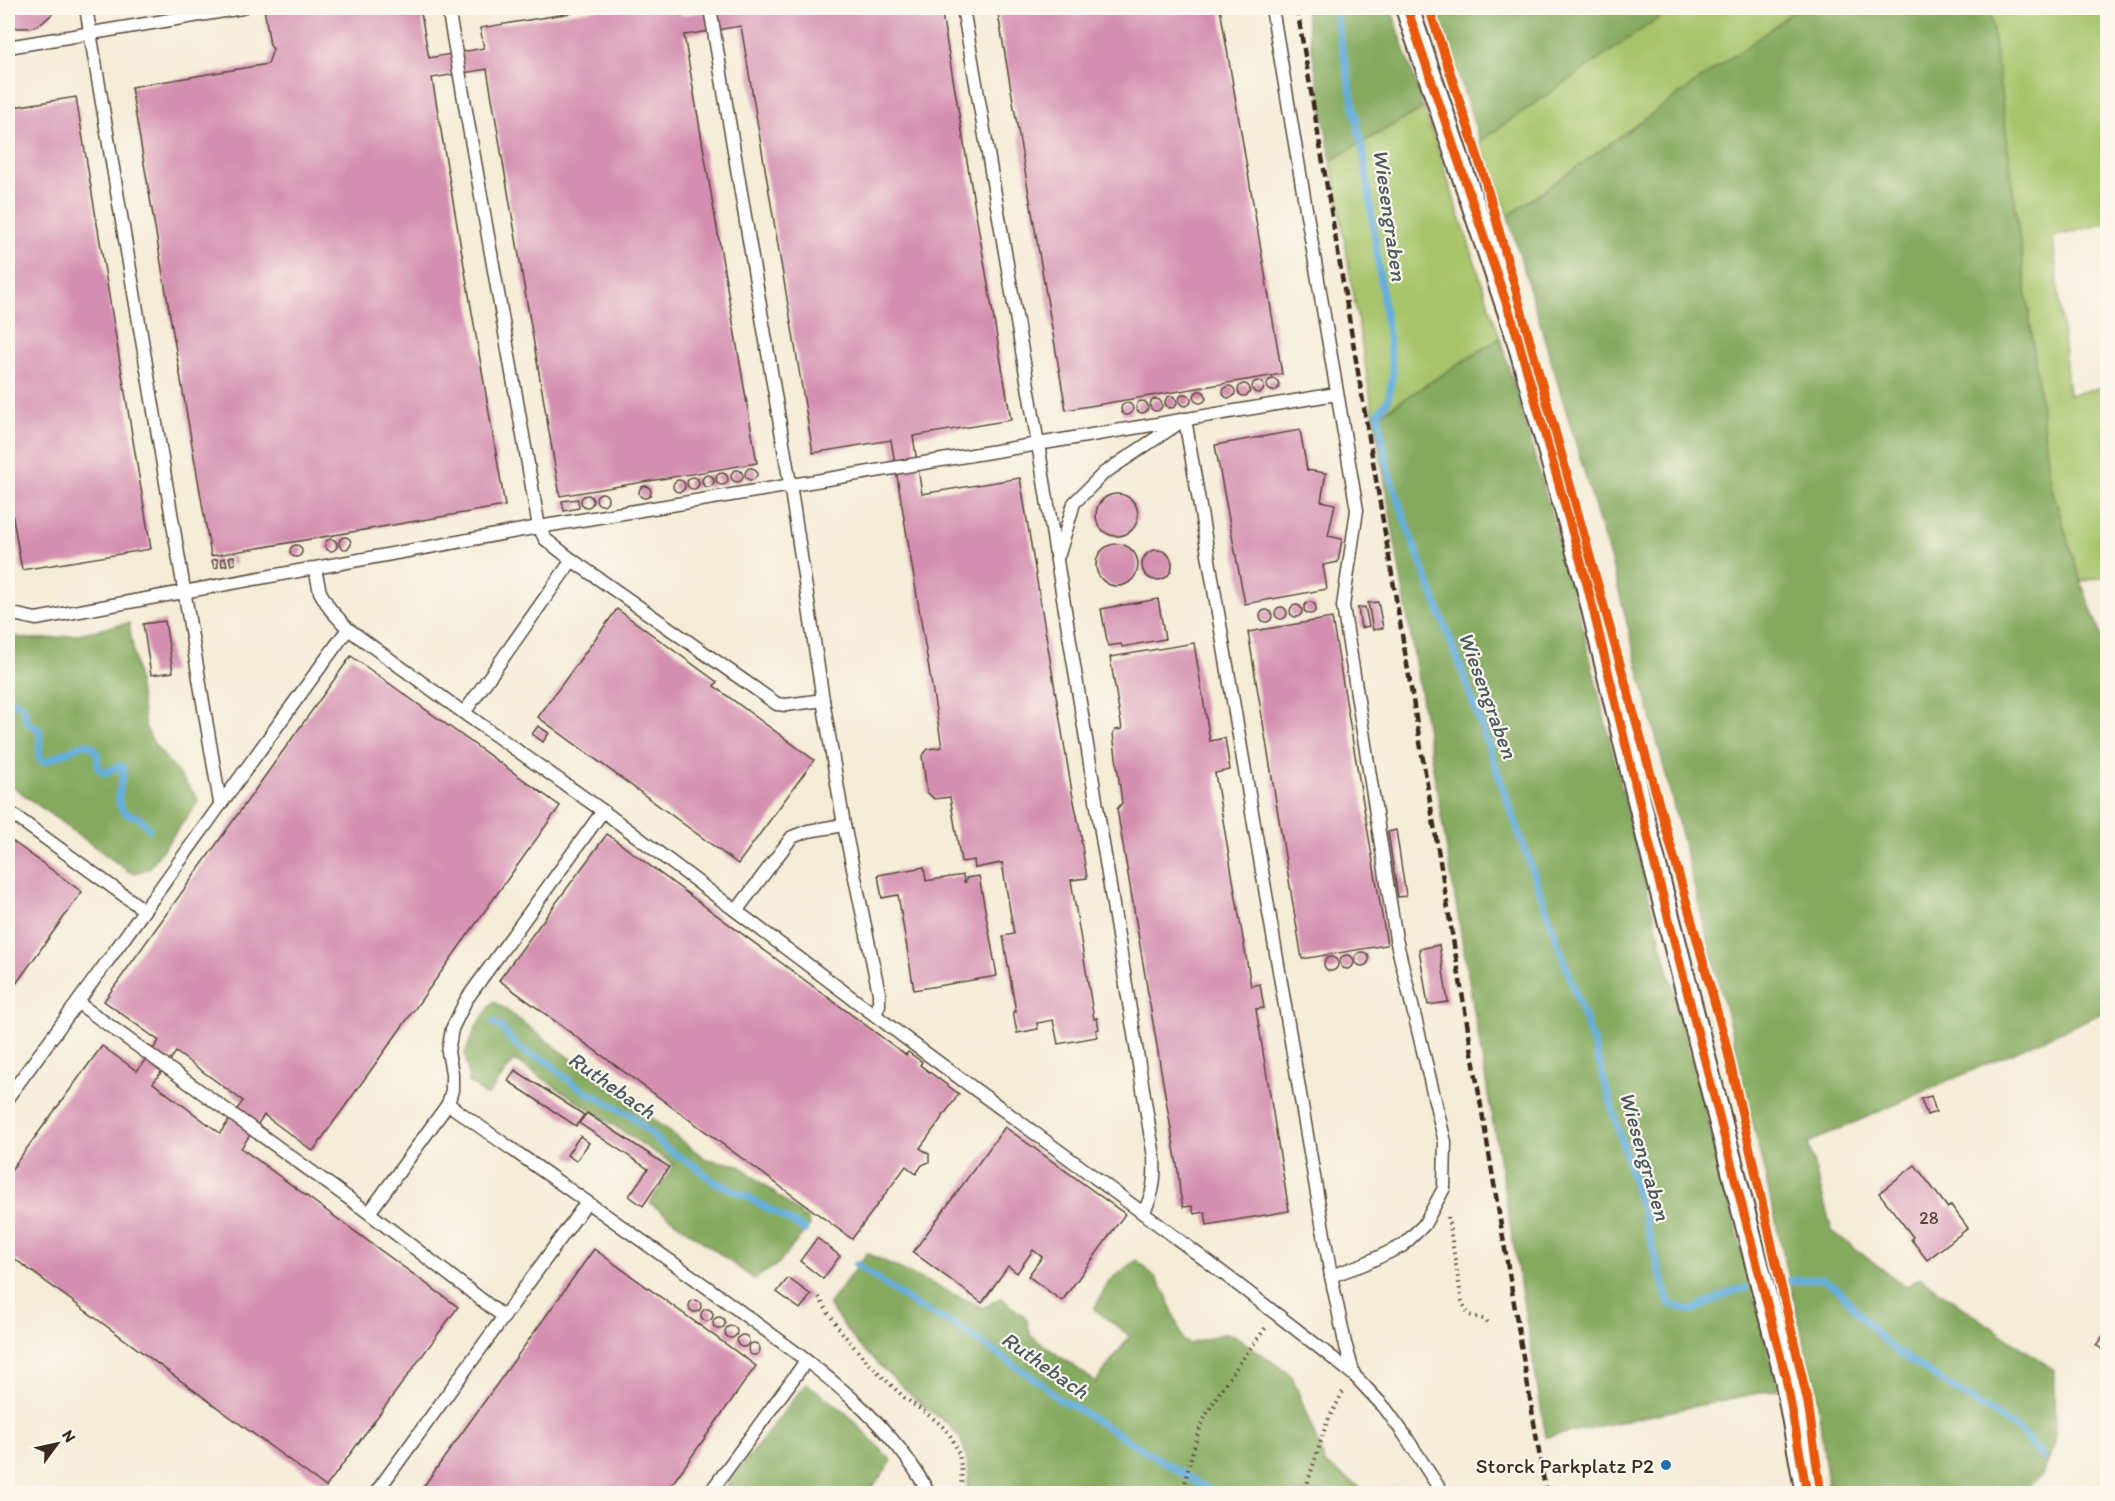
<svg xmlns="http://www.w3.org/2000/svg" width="2115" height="1501" viewBox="0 0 2115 1501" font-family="Itim,sans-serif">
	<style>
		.green { fill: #a7c46b; stroke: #717744; stroke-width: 1.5 }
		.forest { fill: #85aa5f; stroke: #606a3e; stroke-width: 1.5 }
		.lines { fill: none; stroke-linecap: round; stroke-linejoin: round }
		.stream { stroke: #64aedc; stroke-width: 7 }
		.building { fill: #d48fb0; fill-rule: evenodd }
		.lane-casing { stroke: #57473a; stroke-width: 15 }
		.street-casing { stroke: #57473a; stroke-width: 26 }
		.path { stroke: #57473a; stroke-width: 4; stroke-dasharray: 1.5 4.5; stroke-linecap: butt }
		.lane { stroke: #fff; stroke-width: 12 }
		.street { stroke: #fff; stroke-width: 22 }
		.rail { stroke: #3b2a1e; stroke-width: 4.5; stroke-dasharray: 9 4.5; stroke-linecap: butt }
		.cycleway-casing { stroke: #fbf7ec; stroke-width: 13 }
		.cycleway { stroke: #e8590c; stroke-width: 9 }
		.poi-dot { fill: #1f6fb2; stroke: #fbf7ec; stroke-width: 2 }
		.labels { text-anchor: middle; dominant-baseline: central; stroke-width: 4.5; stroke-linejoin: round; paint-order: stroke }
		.number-label { font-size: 18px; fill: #614342 }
		.poi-label { font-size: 21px; fill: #3b2a1e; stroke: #fbf7ec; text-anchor: end }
		.water-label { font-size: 22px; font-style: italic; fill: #495860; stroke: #fbf7ec }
	</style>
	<rect width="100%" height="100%" fill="#fbf7ec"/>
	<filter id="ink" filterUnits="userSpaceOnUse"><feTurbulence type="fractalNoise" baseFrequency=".0167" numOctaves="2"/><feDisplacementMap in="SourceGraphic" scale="12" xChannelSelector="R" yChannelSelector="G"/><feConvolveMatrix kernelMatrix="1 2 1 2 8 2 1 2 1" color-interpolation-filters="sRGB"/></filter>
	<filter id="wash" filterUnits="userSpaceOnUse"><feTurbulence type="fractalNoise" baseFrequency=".008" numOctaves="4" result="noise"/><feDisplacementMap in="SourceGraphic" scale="24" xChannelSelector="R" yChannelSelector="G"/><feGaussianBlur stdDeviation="1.35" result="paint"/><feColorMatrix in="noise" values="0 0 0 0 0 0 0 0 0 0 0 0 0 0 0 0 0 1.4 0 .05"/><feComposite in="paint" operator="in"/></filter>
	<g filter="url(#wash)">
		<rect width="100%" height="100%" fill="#f5ecd7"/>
		<!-- green -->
		<g class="green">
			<path d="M1673 8H1797L1767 32 1508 216 1480 141Z"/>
			<path d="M1990 8H2107V223L2053 237 2069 395 2107 386V576L2081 582 2051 485Z"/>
			<path d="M1424 108 1500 338 1374 418 1331 160Z"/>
		</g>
		<!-- forest -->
		<g class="forest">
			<path d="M1305 8H1391L1424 108 1331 160Z"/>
			<path d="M1436 8H1673L1480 141Z"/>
			<path d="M1797 8H1990L2051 485 2081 582 2107 651V1011L1808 1143 1832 1231 1906 1287 1920 1278 2054 1370 2055 1446 2042 1475 2021 1493H1829L1817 1398 1733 1038 1614 572 1508 216 1767 32Z"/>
			<path d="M1500 338 1572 585 1639 859 1778 1389 1546 1437 1374 418Z"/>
			<path d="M129 623 145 726 154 744 197 797 198 802 149 868 135 873 128 871 8 783V634C38 648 96 629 129 623Z"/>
			<path d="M494 1001 706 1159 739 1165 808 1220 809 1226 778 1264 754 1279 650 1203 674 1165 515 1060 487 1096 469 1082 465 1053 477 1025Z"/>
			<path d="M867 1253 983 1308 1001 1298 1026 1318 1031 1336 1096 1382 1130 1336 1094 1309 1110 1280 1137 1260 1155 1277 1166 1294 1183 1340 1189 1344 1222 1334 1234 1335 1292 1376 1326 1465 1369 1493H966L969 1475 966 1455 960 1438 950 1426 922 1405 860 1347 828 1305Z"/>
			<path d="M806 1383 846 1413 892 1461 868 1493H721Z"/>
		</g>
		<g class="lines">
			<!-- stream -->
			<g class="stream">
				<path d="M1334 8 1364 157 1393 373 1388 400 1378 413 1388 469 1409 532 1458 660 1594 1045 1669 1304 1691 1311 1733 1291 1746 1288"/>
				<path d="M8 704 13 700 24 708 25 717 28 723 36 727 40 732 39 759 44 762 82 745 89 744C106 756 90 767 105 773L119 766 123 767C126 780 110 802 126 813 129 815 132 815 135 816 142 818 145 824 149 829"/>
				<path d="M493 1022 502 1028 513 1042 525 1052 549 1062 562 1075 580 1088 632 1116 667 1149 695 1166 713 1181 746 1196 805 1230"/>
				<path d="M856 1264 916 1306 952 1323 1044 1385 1058 1399 1069 1404 1216 1494"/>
				<path d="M1788 1281 1822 1278 1836 1287 1875 1332 1897 1352 2020 1431 2043 1458"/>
			</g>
		</g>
		<g id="blocks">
			<!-- building -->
			<g class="building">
				<path d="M8 8H54L52 14 42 23 30 28H17L8 24Z"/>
				<path d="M264 8H420L429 58 484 48 480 28 602 8H680L681 15 725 8H941L1011 420 913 436 922 494 1020 478 1072 792 1082 840H1081L1087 878 1071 880 1094 1019 1097 1018 1099 1029 1096 1030 1097 1037 1058 1044 1053 1020 1037 1023 1038 1029 1017 1033 1013 1012H1016L1003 936 1014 934 1002 863 975 868 974 860 961 862 950 797 934 799 927 792 922 756 928 749 942 747 891 440 813 453 741 26 684 35 757 463 560 496 487 69 432 78 505 506 211 556 131 87 268 64 273 49 270 45Z"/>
				<path d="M997 8H1220L1282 374 1066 410Z"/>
				<path d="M76 97 151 549 22 570 11 507H8V108Z"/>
				<circle cx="1273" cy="385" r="6"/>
				<circle cx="1258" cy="387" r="6"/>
				<circle cx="1244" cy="390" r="6"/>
				<circle cx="1229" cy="392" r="6"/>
				<circle cx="1200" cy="397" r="6"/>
				<circle cx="1185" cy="400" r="6"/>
				<circle cx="1171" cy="402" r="6"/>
				<circle cx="1156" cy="405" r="6"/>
				<circle cx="1142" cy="407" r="6"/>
				<circle cx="1127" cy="409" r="6"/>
				<path d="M1300 430 1307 470 1326 473 1321 501 1335 504 1328 536 1342 539 1338 562 1323 565 1327 589 1245 604 1215 445Z"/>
				<circle cx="751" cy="474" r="6"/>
				<circle cx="737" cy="476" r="6"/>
				<circle cx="722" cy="479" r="6"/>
				<circle cx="708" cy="481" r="6"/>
				<circle cx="693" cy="483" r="6"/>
				<circle cx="679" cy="486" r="6"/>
				<circle cx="645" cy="492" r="6"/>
				<circle cx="602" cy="499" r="6"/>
				<circle cx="1117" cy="515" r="21"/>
				<circle cx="587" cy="501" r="6"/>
				<path d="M578 499 579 508 564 511 562 501Z"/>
				<circle cx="345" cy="543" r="6"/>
				<circle cx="331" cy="545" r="6"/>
				<circle cx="1117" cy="565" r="21"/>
				<circle cx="296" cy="551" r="6"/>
				<circle cx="1157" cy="565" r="15"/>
				<path d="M234 556 235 564 231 565 229 557Z"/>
				<path d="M225 558 227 565 222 566 221 559Z"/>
				<path d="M217 559 218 567 214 568 212 560Z"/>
				<path d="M1158 599 1165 639 1122 647 1121 644 1108 646 1101 609Z"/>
				<circle cx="1310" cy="608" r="6"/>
				<path d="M1378 602 1383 628 1373 630 1368 603Z"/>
				<circle cx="1296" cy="611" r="6"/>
				<circle cx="1281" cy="613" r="6"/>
				<path d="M1365 607 1369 626 1361 628 1358 608Z"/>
				<path d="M617 609 717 682 714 686 814 760 738 864 538 717Z"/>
				<circle cx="1266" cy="616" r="6"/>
				<path d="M1332 618 1387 945 1302 959 1248 632Z"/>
				<path d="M165 621 173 672 151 675 143 624Z"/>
				<path d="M1194 643 1210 741 1225 738 1230 770 1215 773 1251 986 1260 984 1264 1008 1256 1009 1289 1211 1207 1225 1205 1212 1194 1214 1192 1206 1183 1207 1180 1193 1178 1171 1117 809 1122 803 1113 734 1115 730 1122 729 1110 657Z"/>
				<path d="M351 656 560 806 313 1151 264 1115 241 1148 458 1307 326 1487 8 1254V1174L102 1046 137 1071 159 1041 104 1001ZM176 1052 243 1101 220 1133 153 1083Z"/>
				<path d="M538 726 549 733 543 742 532 734Z"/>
				<path d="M1396 830 1406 896 1398 897 1388 832Z"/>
				<path d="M607 834 906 1055 908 1052 922 1062 920 1065 959 1094 920 1148 929 1154V1162L922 1165 916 1174 906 1166 852 1239 499 980Z"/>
				<path d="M8 838 82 892 8 995Z"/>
				<path d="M924 867 926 881 963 875 964 882H966V878L979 876 997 976 914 990 898 895 882 898 878 875Z"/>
				<path d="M1439 945 1448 1002 1428 1005 1419 949Z"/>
				<circle cx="1362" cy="959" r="7"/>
				<circle cx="1347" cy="962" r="7"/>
				<circle cx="1331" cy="964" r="7"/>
				<path d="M515 1070 584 1115 576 1126 508 1081Z"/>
				<path d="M1931 1096 1936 1112 1927 1115 1921 1099Z"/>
				<path d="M587 1113 669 1167 643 1206 629 1196 648 1169 579 1123Z"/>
				<path d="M1005 1127 1125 1214 1062 1301 1028 1276 1042 1257 1033 1250 1017 1273 1008 1266 982 1303 913 1252Z"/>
				<path d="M580 1136 589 1143 576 1161 567 1155Z"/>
				<path d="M1915 1165 1948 1208 1951 1205 1968 1228 1927 1260 1911 1239 1913 1237 1879 1193Z"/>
				<path d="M817 1238 840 1256 823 1279 800 1261Z"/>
				<path d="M594 1249 756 1366 665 1494H418Z"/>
				<path d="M788 1278 811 1295 800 1309 777 1292Z"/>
				<circle cx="695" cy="1306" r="6"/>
				<circle cx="707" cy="1315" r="6"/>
				<circle cx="719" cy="1323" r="6"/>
				<circle cx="731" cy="1332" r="6"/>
				<path d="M2108 1330V1353L2096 1345Z"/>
				<circle cx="743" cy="1341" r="6"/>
				<circle cx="754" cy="1349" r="6"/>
			</g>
		</g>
	</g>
	<g filter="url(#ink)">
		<use href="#blocks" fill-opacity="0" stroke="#57473a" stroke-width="1.5"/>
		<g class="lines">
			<!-- lane casing -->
			<g class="lane-casing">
				<g id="lane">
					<path d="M86 8 220 803"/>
					<path d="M448 8 539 527 545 539 572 560 777 704 786 705 823 700 790 484 710 8"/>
					<path d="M963 8 1038 444 1336 394"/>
					<path d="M1272 8 1357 510 1343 606 1396 939 1445 1142 1444 1188 1424 1225 1402 1246 1364 1264 1331 1276"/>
					<path d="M8 47 242 8"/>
					<path d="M1059 554 1074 503 1104 473 1185 419 1331 1276 1345 1343 1354 1375 1385 1408 1404 1434 1443 1494"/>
					<path d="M572 560 464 713 603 811"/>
					<path d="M315 569 320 592 330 609 348 629 464 713"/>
					<path d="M8 611 13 614 36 619 539 527 1038 444 1154 1157C1155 1179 1154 1194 1143 1213"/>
					<path d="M823 700 844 825 879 993V1005L875 1015"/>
					<path d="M8 811 144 910"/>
					<path d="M737 910 792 837 808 831 844 825"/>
					<path d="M78 1003 369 1213 504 1317"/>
					<path d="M8 1097C123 942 234 784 348 629"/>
					<path d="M369 1213 448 1104"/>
					<path d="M375 1494 587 1202"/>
					<path d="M709 1494 806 1361"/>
					<path d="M929 1494C888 1413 801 1357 730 1304 637 1236 542 1171 448 1104L452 1090V1073L448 1052 452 1029 466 1000 603 811C706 888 809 966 912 1043 1060 1152 1210 1260 1354 1375"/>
				</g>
			</g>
			<!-- street casing -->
			<g class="street-casing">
				<path id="street" d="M1407 8 1516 332 1587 584 1651 850 1786 1378 1807 1494"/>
			</g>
			<!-- path -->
			<g class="path">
				<path d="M1448 1217 1462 1302 1469 1315 1486 1320 1490 1326"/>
				<path d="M819 1297C840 1336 872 1368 905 1398 921 1411 942 1421 953 1440 962 1457 963 1475 960 1494"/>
				<path d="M1183 1494C1187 1472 1192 1451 1199 1431 1213 1396 1245 1356 1267 1326"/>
				<path d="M1304 1494 1327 1422 1345 1388"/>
			</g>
			<!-- lane -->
			<use href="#lane" class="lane"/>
			<!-- street -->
			<use href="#street" class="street"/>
			<!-- rail -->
			<path class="rail" d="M1297 8 1546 1494"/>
			<!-- cycleway casing -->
			<g class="cycleway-casing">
				<g id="cycleway">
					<path d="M1407 8 1516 332 1587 584 1651 850 1786 1378 1807 1494"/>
					<path d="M1429 8 1483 173 1725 1040 1808 1403 1821 1494"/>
				</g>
			</g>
			<!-- cycleway -->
			<use href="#cycleway" class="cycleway"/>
		</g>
	</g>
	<!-- markers -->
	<circle class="poi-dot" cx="1666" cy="1465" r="6"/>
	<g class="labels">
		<!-- number labels -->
		<g class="number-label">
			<text x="1929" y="1218">28</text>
		</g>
		<!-- poi labels -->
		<g class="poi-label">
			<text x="1654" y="1465">Storck Parkplatz P2</text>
		</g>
		<!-- water labels -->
		<g class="water-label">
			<text transform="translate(1390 215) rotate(82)">Wiesengraben</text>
			<text transform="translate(1488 695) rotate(70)">Wiesengraben</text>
			<text transform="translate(612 1085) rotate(35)">Ruthebach</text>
			<text transform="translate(1645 1156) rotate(74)">Wiesengraben</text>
			<text transform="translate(1045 1365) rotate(35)">Ruthebach</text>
		</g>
	</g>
	<!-- margin -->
	<rect width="2115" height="1501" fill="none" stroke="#fbf7ec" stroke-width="30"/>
	<!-- north arrow -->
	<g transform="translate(57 1444) rotate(57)" stroke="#fbf7ec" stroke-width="4.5" paint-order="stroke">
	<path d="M0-4.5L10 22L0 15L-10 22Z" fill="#3b2a1e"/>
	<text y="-9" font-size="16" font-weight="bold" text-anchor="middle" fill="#3b2a1e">N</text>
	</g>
</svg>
